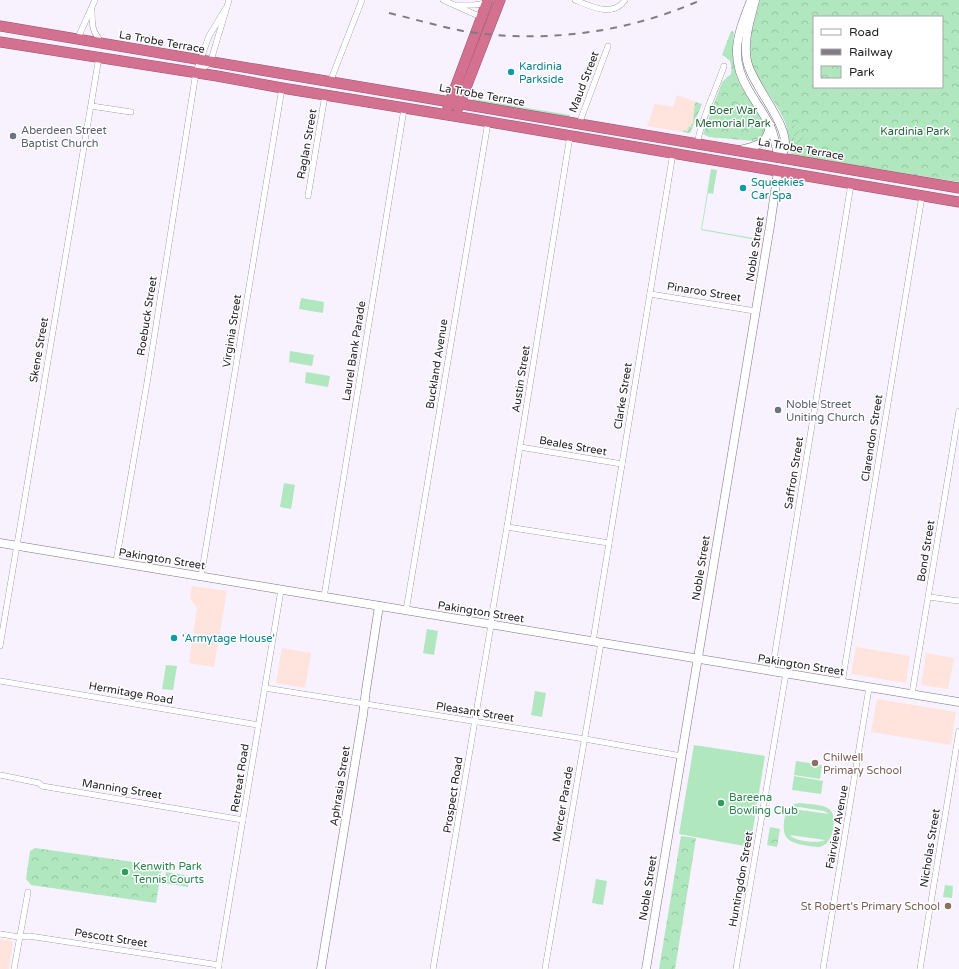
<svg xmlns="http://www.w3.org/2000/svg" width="959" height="969" viewBox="0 0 959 969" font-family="'Varela Round',sans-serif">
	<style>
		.commercial { fill: #fee4dd }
		.grass { fill: #b0e7bf; fill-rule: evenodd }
		.park { fill: url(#park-crowns); fill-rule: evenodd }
		.garden { fill: url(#garden-furrows) }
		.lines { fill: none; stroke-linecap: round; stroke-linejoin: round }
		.street-casing { stroke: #7a737f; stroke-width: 6 }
		.secondary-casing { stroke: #7a737f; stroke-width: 9 }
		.highway-casing { stroke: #97556b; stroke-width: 11 }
		.street { stroke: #fff; stroke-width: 5.5 }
		.secondary { stroke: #fff; stroke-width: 8 }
		.highway { stroke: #d57190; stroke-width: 10 }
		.rail { stroke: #807b84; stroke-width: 2; stroke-dasharray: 7 7; stroke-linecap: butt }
		.culture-dot { fill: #0f9aa8; stroke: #fff; stroke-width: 1.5 }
		.worship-dot { fill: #6b7280; stroke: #fff; stroke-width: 1.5 }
		.education-dot { fill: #8d6e63; stroke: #fff; stroke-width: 1.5 }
		.leisure-dot { fill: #2e9e5b; stroke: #fff; stroke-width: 1.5 }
		.labels { text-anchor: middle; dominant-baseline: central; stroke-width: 3; stroke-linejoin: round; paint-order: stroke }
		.street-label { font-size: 11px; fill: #252227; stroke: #fff }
		.culture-label { font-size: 11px; fill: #0d838f; stroke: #fff; text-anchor: start }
		.park-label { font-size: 11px; fill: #24653d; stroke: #fff }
		.worship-label { font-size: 11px; fill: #5b616d; stroke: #fff; text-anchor: start }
		.education-label { font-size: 11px; fill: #785e54; stroke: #fff; text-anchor: start }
		.leisure-label { font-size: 11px; fill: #27864d; stroke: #fff; text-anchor: start }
	</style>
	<defs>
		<pattern id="park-crowns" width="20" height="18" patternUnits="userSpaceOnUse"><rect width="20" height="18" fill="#b0e7bf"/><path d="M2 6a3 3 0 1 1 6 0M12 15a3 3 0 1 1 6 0" fill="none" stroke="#97c6a4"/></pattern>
		<pattern id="garden-furrows" width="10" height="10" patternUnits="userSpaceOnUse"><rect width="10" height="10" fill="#b0e7bf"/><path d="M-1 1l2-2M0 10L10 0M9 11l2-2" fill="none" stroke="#97c6a4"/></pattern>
	</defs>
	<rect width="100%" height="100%" fill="#f8f1ff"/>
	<!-- commercial -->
	<g class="commercial">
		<path d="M677 95 702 104 690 133 647 126 655 104 673 107Z"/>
		<path d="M192 586 227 591 214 667 189 663 197 608 190 598Z"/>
		<path d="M856 647 910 656 906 683 851 674Z"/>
		<path d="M282 648 311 653 305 688 276 683Z"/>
		<path d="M926 653 954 658 948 689 921 685Z"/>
		<path d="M877 699 956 712 951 745 871 732Z"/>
		<path d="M0 939 13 941 9 969H0Z"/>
	</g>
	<!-- grass -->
	<g class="grass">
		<path d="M473 99 570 115V117L473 101Z"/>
		<path d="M711 169 717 170 713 194 708 193 702 229 753 238 755 233H757L759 228 757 240 701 230Z"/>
		<path d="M301 298 324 302 323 313 299 309Z"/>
		<path d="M290 351 314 355 312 366 289 362Z"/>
		<path d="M306 372 330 376 328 387 305 383Z"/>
		<path d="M284 483 295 485 291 509 280 507Z"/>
		<path d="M427 629 438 631 434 655 423 653Z"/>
		<path d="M166 665 177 666 173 690 162 689Z"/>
		<path d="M535 691 546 693 542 717 531 715Z"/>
		<path d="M694 745 765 756 750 847 679 834Z"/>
		<path d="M796 761 822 765 820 779 794 775Z"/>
		<path d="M794 776 823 781 821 794 792 790Z"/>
		<path d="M799 803C808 804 822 804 829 809 839 816 833 846 819 847 812 847 791 844 787 838 781 831 784 812 790 806 793 804 796 804 799 803ZM799 807 824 811 829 814 793 809ZM790 835 825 840C819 844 793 841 790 835Z"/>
		<path d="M166 872 190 876 188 887 164 883Z"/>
		<path d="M596 879 607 881 603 905 592 903Z"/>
		<path d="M945 885 953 886 952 898 943 897Z"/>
	</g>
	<!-- park -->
	<g class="park">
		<path d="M760 0H959V182L792 155C787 148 790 133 785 122 778 104 763 90 755 72 744 49 754 23 760 0ZM814 17H942V87H814Z"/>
		<path d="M731 31 734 32C732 51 732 67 740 84 746 99 773 123 761 139L759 138 754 141 709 137 703 134 722 82 731 74C732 64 731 59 722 55Z"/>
		<path d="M770 827 780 829 777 847 767 845Z"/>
		<path d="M681 836 696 838 675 969H659Z"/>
		<path d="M35 848 162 866 156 903 31 885 26 879 30 851Z"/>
	</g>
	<!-- garden -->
	<g class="garden">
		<path d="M695 102 702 104 690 133 683 132V130L688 131 689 126 691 127V124H693Z"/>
		<path d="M790 122C800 129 806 139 808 151L796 149 794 133Z"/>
	</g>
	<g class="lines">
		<!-- street casing -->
		<g class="street-casing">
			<g id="street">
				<path d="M443 0 481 17"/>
				<path d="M575 0C590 6 613 18 625 0"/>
				<path d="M457 5H474L487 3"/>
				<path d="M92 11C92 26 92 31 102 43"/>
				<path d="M77 40 95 0"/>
				<path d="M197 72 207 65 212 57 229 0"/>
				<path d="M330 82 362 0"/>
				<path d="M91 106 131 112"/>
				<path d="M579 124 608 46"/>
				<path d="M697 144C702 117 715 92 724 66"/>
				<path d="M308 196 325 95"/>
				<path d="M650 294 755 311"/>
				<path d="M520 447 622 464"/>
				<path d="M507 527 609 543"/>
				<path d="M116 562 147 383 196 72 209 36 226 8"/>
				<path d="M201 577 282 88"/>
				<path d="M324 597 404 109"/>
				<path d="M929 597 959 601"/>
				<path d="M406 611 488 122"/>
				<path d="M593 641 673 153"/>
				<path d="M0 646 99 57"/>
				<path d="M772 671 851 184"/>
				<path d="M0 681 258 725"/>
				<path d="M842 683 922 196"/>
				<path d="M265 688 585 739 681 756"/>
				<path d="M912 694 959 411"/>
				<path d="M0 775 39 783 42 786 243 820"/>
				<path d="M0 934 19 937 29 936 219 965"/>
				<path d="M14 969 28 892"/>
				<path d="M218 969 281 590"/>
				<path d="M433 969 491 625 492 614 507 527 570 136"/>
				<path d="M545 969 601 643"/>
				<path d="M736 969 786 673"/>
				<path d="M823 969 869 688"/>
				<path d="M920 969 959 731"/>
			</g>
		</g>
		<!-- secondary casing -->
		<g class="secondary-casing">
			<g id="secondary">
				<path d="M751 0C738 34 728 57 749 91 756 103 765 115 771 128 775 138 776 148 779 158"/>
				<path d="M755 1C750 20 743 41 747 61 752 86 792 127 784 150 783 153 780 156 779 158"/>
				<path d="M740 150C758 145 767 145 770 125"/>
				<path d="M0 543 959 702"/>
				<path d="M321 969 363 715 366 690 379 606"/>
				<path d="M646 969 770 226 778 171"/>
			</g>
		</g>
		<!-- highway casing -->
		<g class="highway-casing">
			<g id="highway">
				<path d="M0 26 959 188"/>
				<path d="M0 42 217 76 282 88 466 118 959 202"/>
				<path d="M448 107 488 0"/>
				<path d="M458 108 500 0"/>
			</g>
		</g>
		<!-- street -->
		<use href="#street" class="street"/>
		<!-- secondary -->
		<use href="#secondary" class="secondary"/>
		<!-- highway -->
		<use href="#highway" class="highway"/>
		<!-- rail -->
		<path class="rail" d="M389 13C414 19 438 26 463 31 544 44 627 33 701 0"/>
	</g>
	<!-- markers -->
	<g class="culture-dot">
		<circle cx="511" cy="72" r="4"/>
		<circle cx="743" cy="188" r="4"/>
		<circle cx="174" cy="638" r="4"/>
	</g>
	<g class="worship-dot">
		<circle cx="13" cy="136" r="4"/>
		<circle cx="778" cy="410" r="4"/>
	</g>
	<g class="education-dot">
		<circle cx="815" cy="763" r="4"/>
		<circle cx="948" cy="906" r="4"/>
	</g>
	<g class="leisure-dot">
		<circle cx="721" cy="803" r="4"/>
		<circle cx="125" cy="872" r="4"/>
	</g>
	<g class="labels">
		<!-- street labels -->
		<g class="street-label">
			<text transform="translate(162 42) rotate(10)">La Trobe Terrace</text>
			<text transform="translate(584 82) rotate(-69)">Maud Street</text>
			<text transform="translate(482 95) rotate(10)">La Trobe Terrace</text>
			<text transform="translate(307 144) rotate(-80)">Raglan Street</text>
			<text transform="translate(801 149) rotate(10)">La Trobe Terrace</text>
			<text transform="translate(755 249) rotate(-81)">Noble Street</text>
			<text transform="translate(704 292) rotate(9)">Pinaroo Street</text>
			<text transform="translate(147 316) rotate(-81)">Roebuck Street</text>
			<text transform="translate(232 331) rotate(-81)">Virginia Street</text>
			<text transform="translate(39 350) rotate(-80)">Skene Street</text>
			<text transform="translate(354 351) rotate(-81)">Laurel Bank Parade</text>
			<text transform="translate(437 364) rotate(-81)">Buckland Avenue</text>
			<text transform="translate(521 379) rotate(-81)">Austin Street</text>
			<text transform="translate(623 396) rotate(-81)">Clarke Street</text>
			<text transform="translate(872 438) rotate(-81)">Clarendon Street</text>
			<text transform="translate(573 446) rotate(10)">Beales Street</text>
			<text transform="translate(794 473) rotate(-81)">Saffron Street</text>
			<text transform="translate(926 551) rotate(-81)">Bond Street</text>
			<text transform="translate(162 559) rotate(9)">Pakington Street</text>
			<text transform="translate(701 568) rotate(-81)">Noble Street</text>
			<text transform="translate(481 612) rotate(9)">Pakington Street</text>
			<text transform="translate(801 665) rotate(9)">Pakington Street</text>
			<text transform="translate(131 693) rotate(10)">Hermitage Road</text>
			<text transform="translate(475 712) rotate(9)">Pleasant Street</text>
			<text transform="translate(240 778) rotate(-81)">Retreat Road</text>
			<text transform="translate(340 786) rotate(-81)">Aphrasia Street</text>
			<text transform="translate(122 789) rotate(9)">Manning Street</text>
			<text transform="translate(453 795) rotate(-81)">Prospect Road</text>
			<text transform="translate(563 804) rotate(-80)">Mercer Parade</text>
			<text transform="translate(837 827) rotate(-80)">Fairview Avenue</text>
			<text transform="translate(930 848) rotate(-81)">Nicholas Street</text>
			<text transform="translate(741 879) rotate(-80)">Huntingdon Street</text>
			<text transform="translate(648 888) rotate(-81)">Noble Street</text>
			<text transform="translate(111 938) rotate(9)">Pescott Street</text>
		</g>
		<!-- culture labels -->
		<g class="culture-label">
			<text x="519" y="66">Kardinia<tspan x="519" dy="13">Parkside</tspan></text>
			<text x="751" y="182">Squeekies<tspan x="751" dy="13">Car Spa</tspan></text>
			<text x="182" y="638">'Armytage House'</text>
		</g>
		<!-- park labels -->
		<g class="park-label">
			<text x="733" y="110">Boer War<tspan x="733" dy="13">Memorial Park</tspan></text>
			<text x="915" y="131">Kardinia Park</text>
		</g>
		<!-- worship labels -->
		<g class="worship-label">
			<text x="21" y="130">Aberdeen Street<tspan x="21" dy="13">Baptist Church</tspan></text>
			<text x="786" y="404">Noble Street<tspan x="786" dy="13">Uniting Church</tspan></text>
		</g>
		<!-- education labels -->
		<g class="education-label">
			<text x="823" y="757">Chilwell<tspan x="823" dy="13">Primary School</tspan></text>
			<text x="940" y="906" text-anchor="end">St Robert's Primary School</text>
		</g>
		<!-- leisure labels -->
		<g class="leisure-label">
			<text x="729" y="797">Bareena<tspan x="729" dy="13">Bowling Club</tspan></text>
			<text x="133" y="866">Kenwith Park<tspan x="133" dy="13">Tennis Courts</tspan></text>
		</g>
	</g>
	<!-- legend -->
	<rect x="813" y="16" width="130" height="72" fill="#ffffff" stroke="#a8a7a9"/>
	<rect x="821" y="29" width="20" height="6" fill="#ffffff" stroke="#a8a7a9"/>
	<text x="849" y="36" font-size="12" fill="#252227">Road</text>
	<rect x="821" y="49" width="20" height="6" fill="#807b84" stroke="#a8a7a9"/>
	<text x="849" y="56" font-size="12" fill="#252227">Railway</text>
	<rect x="821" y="66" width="20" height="12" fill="url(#park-crowns)" stroke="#a8a7a9"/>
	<text x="849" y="76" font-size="12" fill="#252227">Park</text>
</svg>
